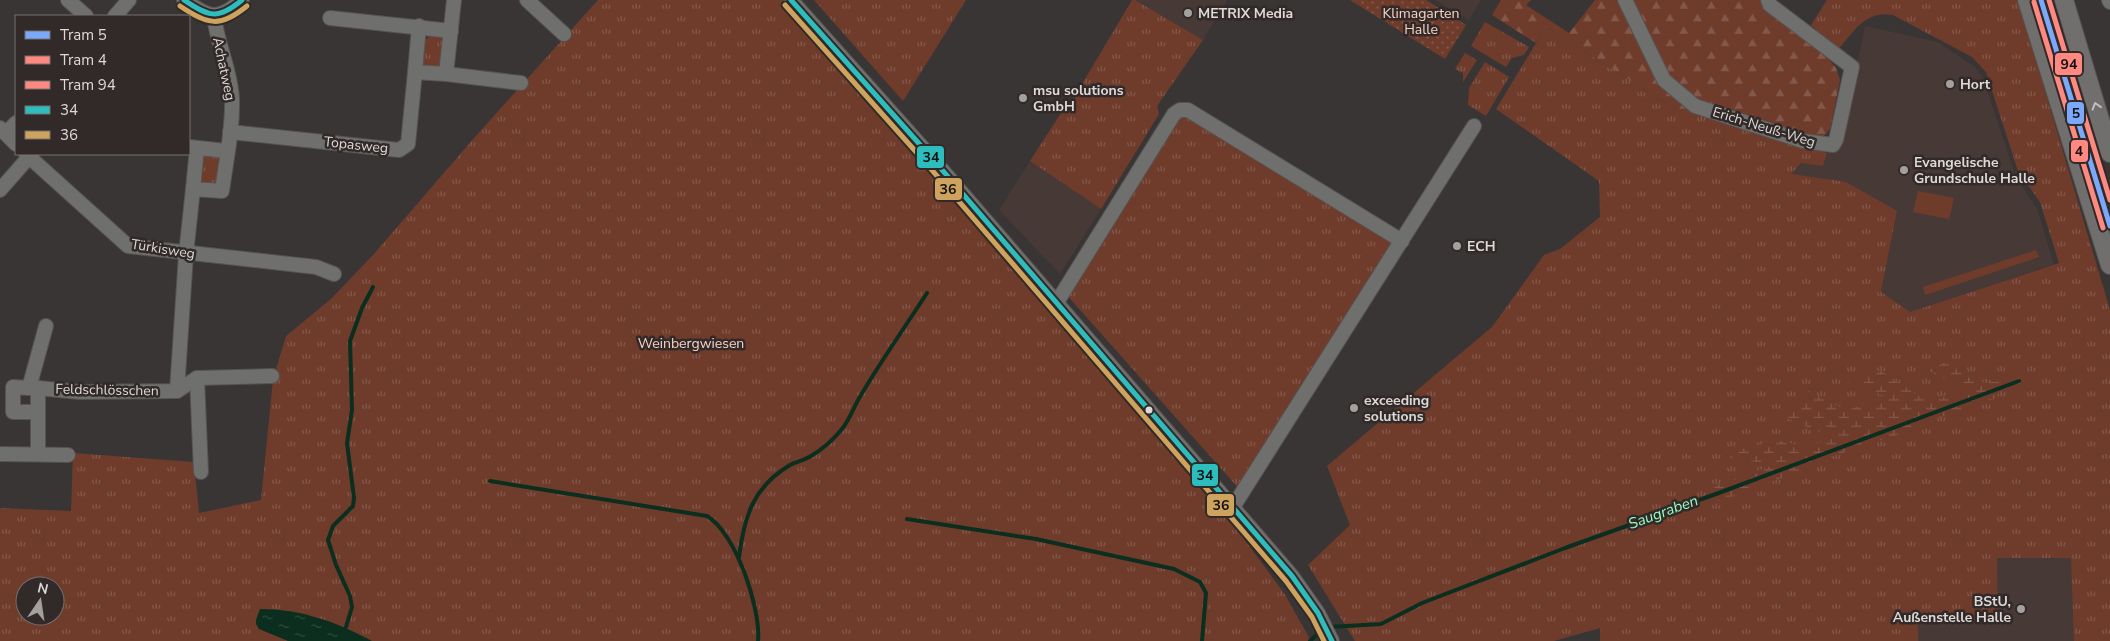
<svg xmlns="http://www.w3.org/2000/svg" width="2110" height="641" viewBox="0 0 2110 641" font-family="'Nunito Sans',sans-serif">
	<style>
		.built { fill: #473936 }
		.grass { fill: url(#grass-tufts); fill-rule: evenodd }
		.forest { fill: url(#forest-firs) }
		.wetland { fill: url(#wetland-marsh) }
		.garden { fill: url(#garden-dots) }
		.pitch { fill: #6f3c2c }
		.water { fill: url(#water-ripples) }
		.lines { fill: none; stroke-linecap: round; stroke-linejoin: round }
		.stream { stroke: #0b2e1e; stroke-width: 4 }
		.minor-casing { stroke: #565352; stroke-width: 16 }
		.major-casing { stroke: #565352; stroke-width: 20 }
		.minor { stroke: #6f6f6e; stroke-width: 14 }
		.major { stroke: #706f6e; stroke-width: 18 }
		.bus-1-casing { stroke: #312a28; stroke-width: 9 }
		.bus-2-casing { stroke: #312a28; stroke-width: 9 }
		.bus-1 { stroke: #2dbdbd; stroke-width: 5 }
		.bus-2 { stroke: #cea35e; stroke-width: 5 }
		.tram-1-casing { stroke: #312a28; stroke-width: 9 }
		.tram-2-casing { stroke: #312a28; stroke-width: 9 }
		.tram-3-casing { stroke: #312a28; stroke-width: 9 }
		.tram-1 { stroke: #7aa8fa; stroke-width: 5 }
		.tram-2 { stroke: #ff8880; stroke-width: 5 }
		.tram-3 { stroke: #ff8980; stroke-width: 5 }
		.oneway { stroke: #c2bebd }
		.poi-dot { fill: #a4a09e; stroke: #312a28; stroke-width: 2 }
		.bus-dot { fill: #ded9d7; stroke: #312a28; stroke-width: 2 }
		.labels { text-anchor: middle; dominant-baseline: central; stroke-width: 5; stroke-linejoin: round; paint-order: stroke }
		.poi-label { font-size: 14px; font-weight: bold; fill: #ded9d7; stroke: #312a28; text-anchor: start }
		.park-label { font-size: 14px; fill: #f8d0c4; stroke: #312a28 }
		.street-label { font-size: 14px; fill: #ded9d7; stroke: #312a28 }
		.water-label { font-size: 15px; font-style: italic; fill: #97fcc6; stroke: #312a28 }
		.line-badge { stroke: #312a28; stroke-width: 2 }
		.pale-badge-label { font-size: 14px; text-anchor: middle; font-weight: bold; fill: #111 }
	</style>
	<defs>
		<pattern id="grass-tufts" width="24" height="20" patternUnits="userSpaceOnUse" patternTransform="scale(1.25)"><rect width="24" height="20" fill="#6f3c2c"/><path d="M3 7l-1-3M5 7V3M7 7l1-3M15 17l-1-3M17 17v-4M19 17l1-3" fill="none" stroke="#83584a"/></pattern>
		<pattern id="forest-firs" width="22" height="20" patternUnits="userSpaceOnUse" patternTransform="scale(1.25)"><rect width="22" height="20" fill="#6f3c2c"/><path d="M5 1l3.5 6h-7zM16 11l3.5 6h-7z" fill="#83584a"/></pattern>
		<pattern id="wetland-marsh" width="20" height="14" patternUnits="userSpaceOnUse" patternTransform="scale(1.25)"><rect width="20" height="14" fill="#6f3c2c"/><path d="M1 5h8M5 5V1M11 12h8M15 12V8" fill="none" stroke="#83584a"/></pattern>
		<pattern id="garden-dots" width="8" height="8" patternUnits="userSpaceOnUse" patternTransform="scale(1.25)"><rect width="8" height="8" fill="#6f3c2c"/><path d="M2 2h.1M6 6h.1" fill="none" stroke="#83584a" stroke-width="1.8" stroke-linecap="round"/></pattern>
		<pattern id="water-ripples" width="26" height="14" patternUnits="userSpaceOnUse" patternTransform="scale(1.25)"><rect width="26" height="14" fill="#0b2e1e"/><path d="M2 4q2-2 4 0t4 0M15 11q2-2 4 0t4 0" fill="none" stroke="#2e4c3e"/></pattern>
	</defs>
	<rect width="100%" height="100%" fill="#393534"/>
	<!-- built -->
	<g class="built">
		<path d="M1135 0H1227L1203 40Z"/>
		<path d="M1435 0H1481L1469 20Z"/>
		<path d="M1865 26 1938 42 1975 67 1983 78 2016 177 2037 209 2054 264 1910 312 1881 293 1897 211 1791 174 1801 163 1823 166 1827 153 1840 147Z"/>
		<path d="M1030 161 1101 209 1060 274 999 210Z"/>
		<path d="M1997 558H2072L2074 641H1918V622L1998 620Z"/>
	</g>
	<!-- grass -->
	<g class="grass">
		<path d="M598 0H783L986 225 1162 429 1284 593 1311 641H0V508L71 511 73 453 194 462 199 513 261 500 273 380 286 336 331 299 373 255 475 137ZM25 586H55V616H25Z"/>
		<path d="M814 0H966L903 101Z"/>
		<path d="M1132 0H1135L1203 40 1157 106 1159 114 1101 209 1030 161 1061 113 1069 106Z"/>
		<path d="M1827 0H2018L2110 310V641H2074L2071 558H1997L1998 620 1918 622V641H1600V628L1554 641H1355L1308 565 1350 525 1327 466 1492 327 1544 255 1560 249 1600 217 1599 181 1496 109 1546 27 1680 112 1690 106 1827 153 1823 166 1801 163 1791 174 1846 182 1897 211 1881 292 1910 312 2059 263 2040 202 2018 171 1986 72 1972 57 1893 15C1866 10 1854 31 1838 50L1811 25Z"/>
		<path d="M1485 22 1529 47 1524 55 1512 58 1506 67 1471 46Z"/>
		<path d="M432 35 440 36 445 40 442 66C434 69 428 68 421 63L425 40Z"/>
		<path d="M1465 53 1477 60 1463 82V73L1455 69Z"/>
		<path d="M1485 62 1509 77 1486 116 1468 105 1469 88Z"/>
		<path d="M1184 111 1394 245 1241 491 1066 294Z"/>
		<path d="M206 154 222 155 219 183 214 186 198 184 201 158Z"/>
	</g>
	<!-- forest -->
	<g class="forest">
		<path d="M1501 0H1531L1526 5 1569 33 1595 0H1622L1661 80 1690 106 1680 112 1546 27 1536 43 1492 15Z"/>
		<path d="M1630 0H1767L1820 49 1836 68 1840 80 1830 129 1823 137 1807 136 1701 104 1667 77Z"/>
	</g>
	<!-- wetland -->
	<path class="wetland" d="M1946 362 1962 368 1985 383 2008 380 2018 373 2019 381 2016 387 2001 389 1994 399 1903 430V433L1827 458V461L1719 501 1714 486 1774 465 1721 456 1774 439 1806 447 1834 438 1786 418 1808 391 1847 410 1887 397 1847 382 1881 371 1928 402 1966 390 1927 370Z"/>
	<!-- garden -->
	<path class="garden" d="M1350 0H1426L1466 25 1445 59Z"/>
	<!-- pitch -->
	<g class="pitch">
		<path d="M1918 191 1954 198 1949 219 1913 212Z"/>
		<path d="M2036 250 2039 257 1925 295 1923 287Z"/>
	</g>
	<!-- water -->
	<path class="water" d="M260 609C301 609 337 622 372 641H288L259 629 256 624V620Z"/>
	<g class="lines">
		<!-- stream -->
		<g class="stream">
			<path d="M490 481 707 516C736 533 761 609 758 641"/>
			<path d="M907 519 1036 539 1174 569 1200 582 1206 593 1202 641"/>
			<path d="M739 557C744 517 753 487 790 465 797 462 804 460 811 456 823 449 833 440 842 429 850 419 854 406 861 395 881 361 905 327 927 293"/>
			<path d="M346 627 352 607 350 596 336 565 328 540 333 526 353 506 354 498 347 443 352 410 350 341 362 308 373 287"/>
			<path d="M1329 627 1381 624 1422 603 1565 548 1716 494 2019 381"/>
			<path d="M1310 641 1323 629"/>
		</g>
		<!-- minor casing -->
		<g class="minor-casing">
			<g id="minor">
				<path d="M68 0 86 16"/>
				<path d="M184 0C210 18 217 22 242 0"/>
				<path d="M527 0 564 34"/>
				<path d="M791 0 931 157 1292 576 1318 613 1332 641"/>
				<path d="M1625 0 1664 80 1695 106 1803 141 1833 145 1836 140 1852 67 1770 5 1768 0"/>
				<path d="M2109 0 2110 2"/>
				<path d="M115 16 129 0"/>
				<path d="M330 18 451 31"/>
				<path d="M415 72 419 26"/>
				<path d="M446 74 521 83"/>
				<path d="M0 128 16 144"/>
				<path d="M230 132 399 150 408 144 415 72 446 74 454 0"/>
				<path d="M6 133 16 123"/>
				<path d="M189 147 227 151"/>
				<path d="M26 154 128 246 316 267 334 274"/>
				<path d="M193 189 197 148"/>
				<path d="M0 190 29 157"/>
				<path d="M1057 302 1174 114 1180 110H1188L1402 241"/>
				<path d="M197 378 201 472"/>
				<path d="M29 388 13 387V412H38"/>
				<path d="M38 388H29L46 326"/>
				<path d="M177 391 186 254 193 189 222 191C226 161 233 129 232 99 231 71 217 44 214 16"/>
				<path d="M0 454 68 455"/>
				<path d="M38 454V388L80 392 177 391 197 378 272 376"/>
				<path d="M1233 507 1474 126"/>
			</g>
		</g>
		<!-- major casing -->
		<g class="major-casing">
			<g id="major">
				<path d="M2027 0 2110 265"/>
				<path d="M2064 0 2110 153"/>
			</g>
		</g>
		<!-- minor -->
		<use href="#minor" class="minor"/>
		<!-- major -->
		<use href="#major" class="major"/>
		<!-- bus-1 casing -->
		<g class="bus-1-casing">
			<g id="bus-1">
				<path d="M184 0C209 17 218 20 242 0"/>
				<path d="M791 0 931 157 1292 576 1318 613 1332 641"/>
			</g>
		</g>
		<!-- bus-2 casing -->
		<g class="bus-2-casing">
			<g id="bus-2">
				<path d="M785 5 925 162 1286 581 1312 617 1324 641"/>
				<path d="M180 6C208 25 220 28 247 6"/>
			</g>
		</g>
		<!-- bus-1 -->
		<use href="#bus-1" class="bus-1"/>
		<!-- bus-2 -->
		<use href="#bus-2" class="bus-2"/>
		<!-- tram-1 casing -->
		<g class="tram-1-casing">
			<path id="tram-1" d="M2041 0 2110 226"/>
		</g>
		<!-- tram-2 casing -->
		<g class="tram-2-casing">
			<path id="tram-2" d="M2034 2 2103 228"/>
		</g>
		<!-- tram-3 casing -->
		<g class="tram-3-casing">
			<path id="tram-3" d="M2049 0 2110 200"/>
		</g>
		<!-- tram-1 -->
		<use href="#tram-1" class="tram-1"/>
		<!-- tram-2 -->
		<use href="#tram-2" class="tram-2"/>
		<!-- tram-3 -->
		<use href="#tram-3" class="tram-3"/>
	</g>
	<!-- one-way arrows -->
	<defs><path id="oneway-chevron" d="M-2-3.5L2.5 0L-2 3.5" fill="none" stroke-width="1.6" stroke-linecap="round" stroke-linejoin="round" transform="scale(1.25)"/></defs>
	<use class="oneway" href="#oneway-chevron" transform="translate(2096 106) rotate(-107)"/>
	<!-- markers -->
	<g class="poi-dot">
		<circle cx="1188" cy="13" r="5"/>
		<circle cx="1950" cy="84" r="5"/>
		<circle cx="1023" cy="98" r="5"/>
		<circle cx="1904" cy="170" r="5"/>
		<circle cx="1457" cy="246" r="5"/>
		<circle cx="1354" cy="408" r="5"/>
		<circle cx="2021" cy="609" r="5"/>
	</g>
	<circle class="bus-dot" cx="1149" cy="410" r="4.5"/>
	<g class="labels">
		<!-- poi labels -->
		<g class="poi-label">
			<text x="1198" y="13">METRIX Media</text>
			<text x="1960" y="84">Hort</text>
			<text x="1033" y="90">msu solutions<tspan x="1033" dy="16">GmbH</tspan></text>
			<text x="1914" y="162">Evangelische<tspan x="1914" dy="16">Grundschule Halle</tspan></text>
			<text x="1467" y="246">ECH</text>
			<text x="1364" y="400">exceeding<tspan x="1364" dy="16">solutions</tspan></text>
			<text x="2011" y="601" text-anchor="end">BStU,<tspan x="2011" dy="16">Außenstelle Halle</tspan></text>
		</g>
		<!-- park labels -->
		<g class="park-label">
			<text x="1421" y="13">Klimagarten<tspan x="1421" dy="16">Halle</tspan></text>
			<text x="691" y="343">Weinbergwiesen</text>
		</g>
		<!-- street labels -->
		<g class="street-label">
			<text transform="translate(224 69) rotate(78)">Achatweg</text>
			<text transform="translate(1764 127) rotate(17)">Erich-Neuß-Weg</text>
			<text transform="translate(356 145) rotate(6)">Topasweg</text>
			<text transform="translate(163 249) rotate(9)">Türkisweg</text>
			<text transform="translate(107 390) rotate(1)">Feldschlösschen</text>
		</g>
		<!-- water labels -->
		<g class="water-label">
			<text transform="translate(1663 512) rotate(-20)">Saugraben</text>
		</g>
	</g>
	<g class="line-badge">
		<rect x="2054" y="52" width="29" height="24" rx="5" fill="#ff8980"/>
		<rect x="2066" y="101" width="19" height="24" rx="5" fill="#7aa8fa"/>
		<rect x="2070" y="139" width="19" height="24" rx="5" fill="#ff8880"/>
		<rect x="916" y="145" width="29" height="24" rx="5" fill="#2dbdbd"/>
		<rect x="934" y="177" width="29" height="24" rx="5" fill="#cea35e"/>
		<rect x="1191" y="463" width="28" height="24" rx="5" fill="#2dbdbd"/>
		<rect x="1206" y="493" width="29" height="24" rx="5" fill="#cea35e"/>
	</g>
	<g class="pale-badge-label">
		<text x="2069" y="69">94</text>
		<text x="2076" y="118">5</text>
		<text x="2079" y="156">4</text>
		<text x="931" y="162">34</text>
		<text x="948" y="194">36</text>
		<text x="1205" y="480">34</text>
		<text x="1221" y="510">36</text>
	</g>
	<!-- legend -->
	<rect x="15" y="15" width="175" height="140" fill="#312a28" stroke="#76706e"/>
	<rect x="25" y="31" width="25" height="8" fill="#7aa8fa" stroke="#76706e"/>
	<text x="60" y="40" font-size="15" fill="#ded9d7">Tram 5</text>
	<rect x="25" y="56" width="25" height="8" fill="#ff8880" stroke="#76706e"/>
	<text x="60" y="65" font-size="15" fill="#ded9d7">Tram 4</text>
	<rect x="25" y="81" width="25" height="8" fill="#ff8980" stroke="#76706e"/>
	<text x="60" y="90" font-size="15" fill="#ded9d7">Tram 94</text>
	<rect x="25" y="106" width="25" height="8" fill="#2dbdbd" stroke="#76706e"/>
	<text x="60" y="115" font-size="15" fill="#ded9d7">34</text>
	<rect x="25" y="131" width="25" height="8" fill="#cea35e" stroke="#76706e"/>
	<text x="60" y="140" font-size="15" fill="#ded9d7">36</text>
	<!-- north arrow -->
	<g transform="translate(40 601) rotate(13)"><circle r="24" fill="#312a28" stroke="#76706e"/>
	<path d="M0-4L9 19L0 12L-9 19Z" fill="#a4a09e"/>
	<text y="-8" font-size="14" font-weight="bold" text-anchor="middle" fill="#ded9d7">N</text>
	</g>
</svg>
